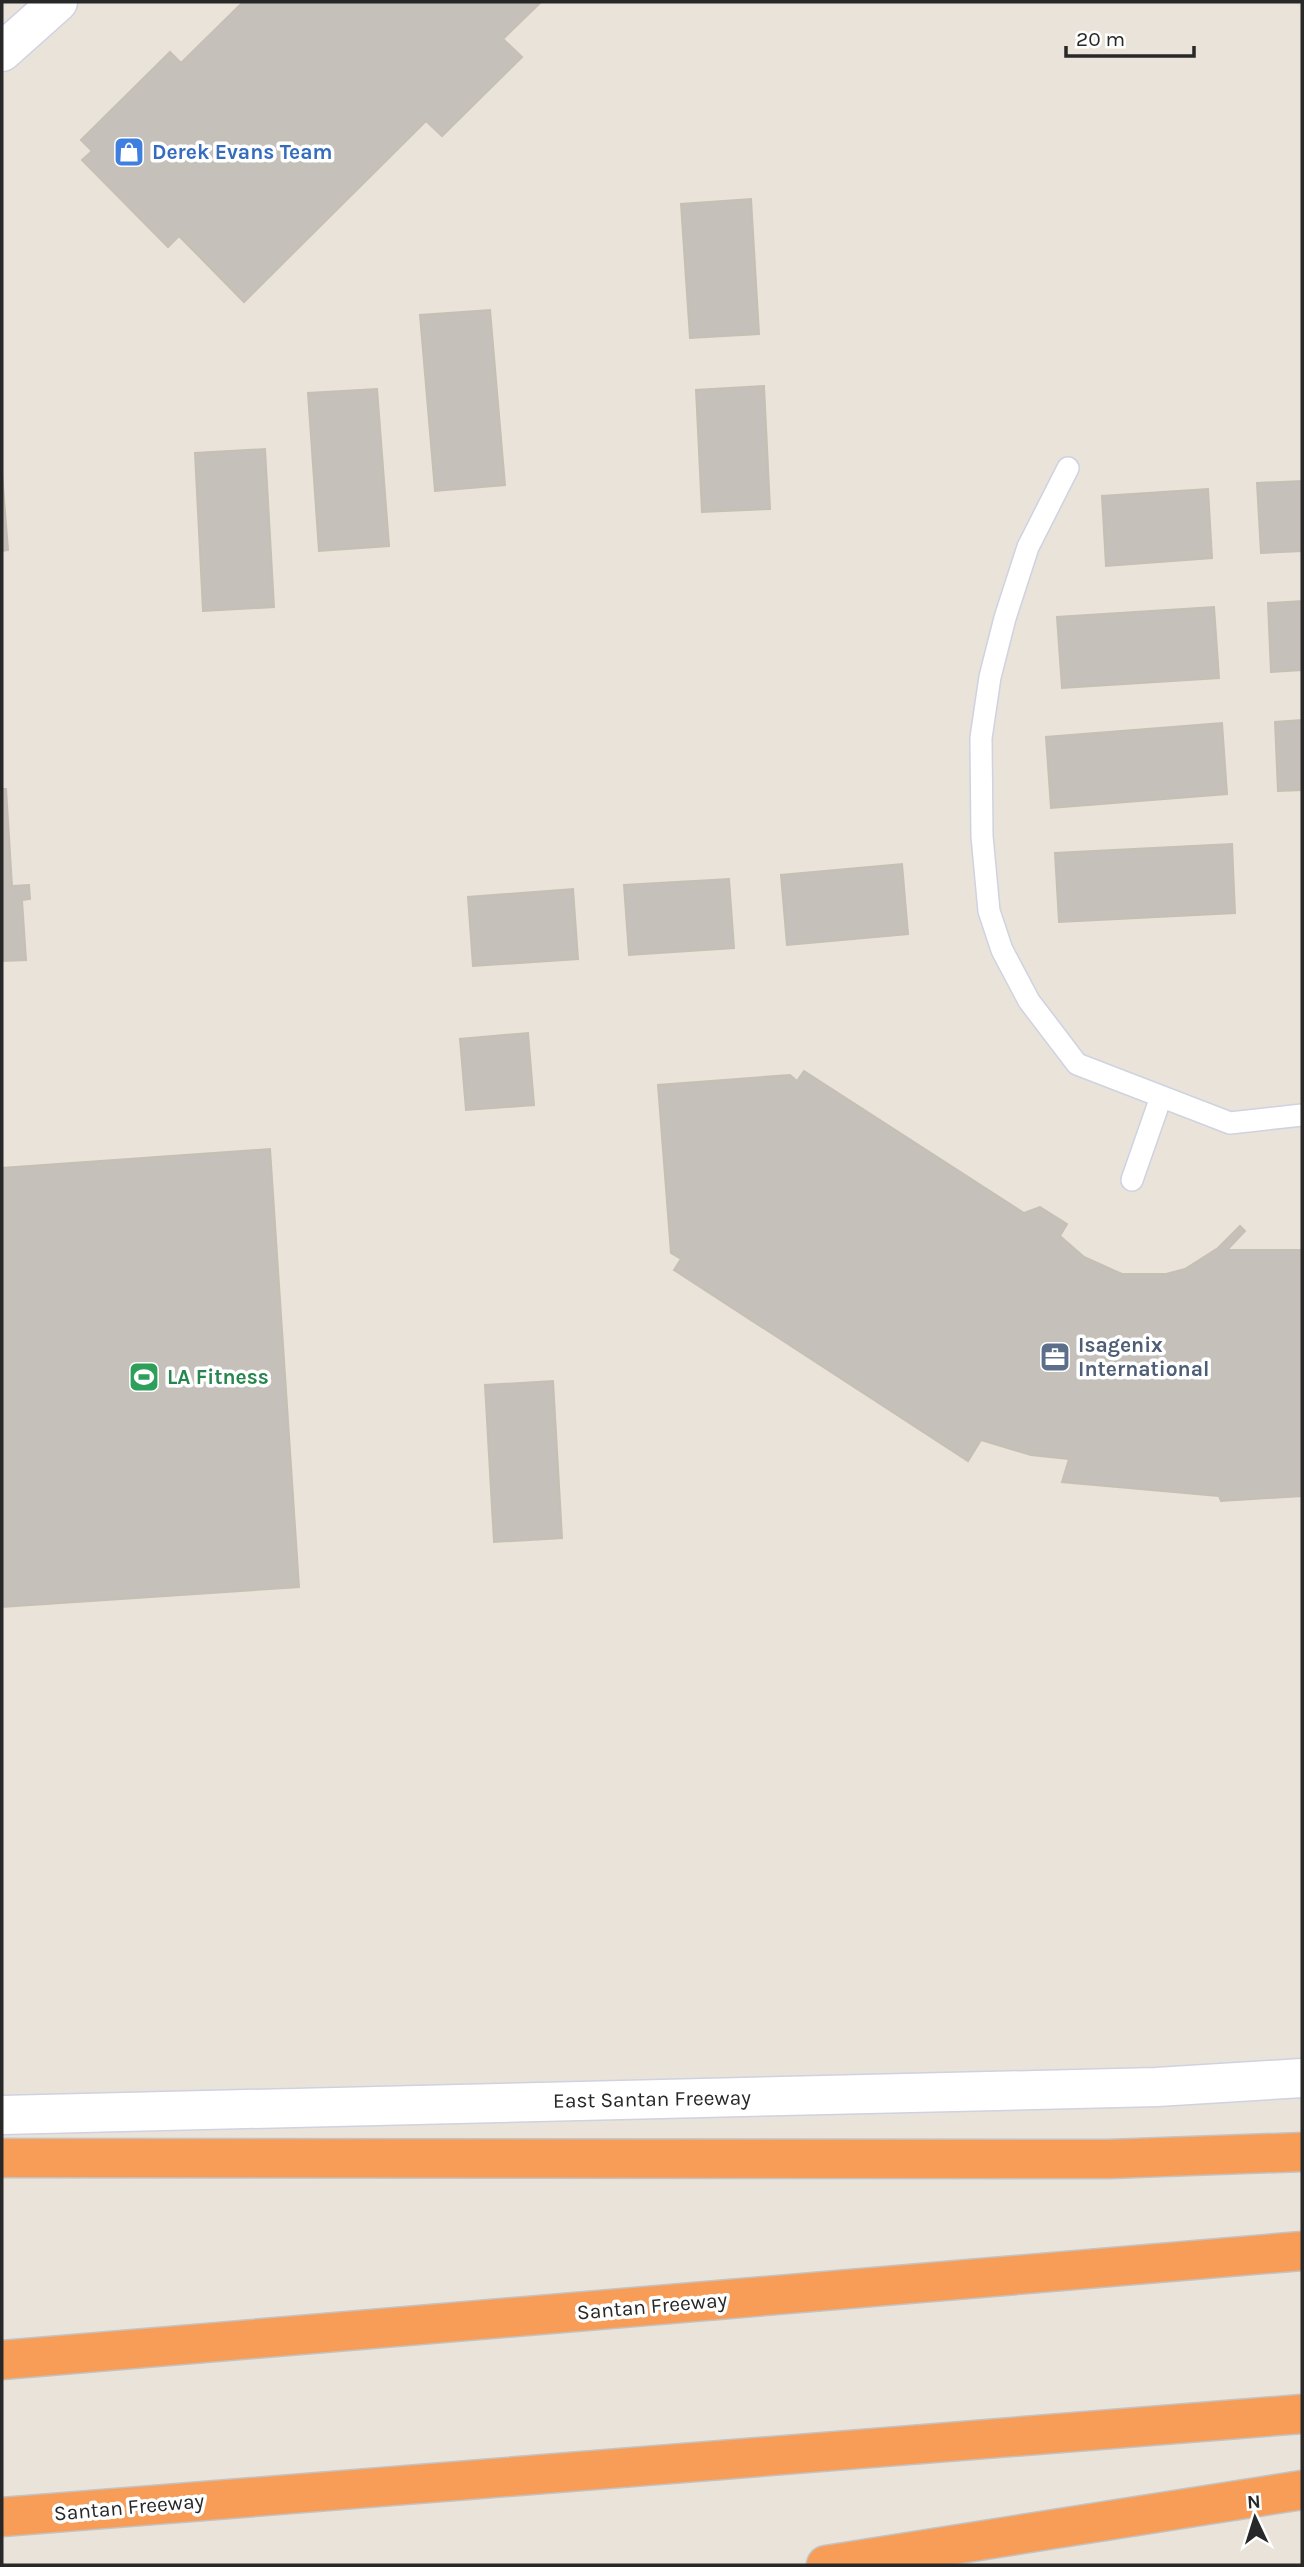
<svg xmlns="http://www.w3.org/2000/svg" width="1304" height="2567" viewBox="0 0 1304 2567" font-family="Karla,sans-serif">
	<style>
		.building { fill: #c5c0ba; stroke: #c5bfb4; stroke-width: 2 }
		.lines { fill: none; stroke-linecap: round; stroke-linejoin: round }
		.service-casing { stroke: #cfd2e0; stroke-width: 24 }
		.tertiary-casing { stroke: #cfd2e0; stroke-width: 41 }
		.secondary-casing { stroke: #cfd2e0; stroke-width: 41 }
		.motorway-casing { stroke: #c3c3c3; stroke-width: 41 }
		.service { stroke: #fff; stroke-width: 21 }
		.tertiary { stroke: #fff; stroke-width: 38 }
		.secondary { stroke: #fff; stroke-width: 38 }
		.motorway { stroke: #f79d58; stroke-width: 38 }
		.labels { text-anchor: middle; dominant-baseline: central; stroke-width: 7; stroke-linejoin: round; paint-order: stroke }
		.shop-label { font-size: 21px; font-weight: bold; fill: #366cbe; stroke: #fff; text-anchor: start }
		.service-label { font-size: 21px; font-weight: bold; fill: #4e5e75; stroke: #fff; text-anchor: start }
		.leisure-label { font-size: 21px; font-weight: bold; fill: #27864d; stroke: #fff; text-anchor: start }
		.street-label { font-size: 21px; fill: #282828; stroke: #fff }
	</style>
	<rect width="100%" height="100%" fill="#eae3da"/>
	<!-- building -->
	<g class="building">
		<path d="M243 2H541L503 39 522 57 442 136 426 121 244 302 179 236 168 247 82 160 92 151 81 140 170 52 181 63Z"/>
		<path d="M751 199 759 334 690 338 681 204Z"/>
		<path d="M490 310 505 485 435 491 420 315Z"/>
		<path d="M764 386 770 509 702 512 696 390Z"/>
		<path d="M377 389 389 546 319 551 308 393Z"/>
		<path d="M265 449 274 607 203 611 195 453Z"/>
		<path d="M2 473 8 550 2 551Z"/>
		<path d="M1302 481V551L1261 553 1257 483Z"/>
		<path d="M1208 489 1212 558 1106 566 1102 496Z"/>
		<path d="M1302 601V670L1271 672 1268 603Z"/>
		<path d="M1214 607 1219 678 1062 688 1057 617Z"/>
		<path d="M1302 720V790L1278 791 1275 722Z"/>
		<path d="M1222 723 1227 794 1051 808 1046 737Z"/>
		<path d="M2 789H6L12 886 29 885 30 899 22 900 26 960 2 961Z"/>
		<path d="M1232 844 1235 913 1059 922 1055 853Z"/>
		<path d="M902 864 908 934 787 945 781 875Z"/>
		<path d="M729 879 734 948 629 955 624 885Z"/>
		<path d="M573 889 578 959 473 966 468 897Z"/>
		<path d="M528 1033 534 1105 466 1110 460 1039Z"/>
		<path d="M804 1071 1024 1213 1040 1207 1067 1224 1060 1236 1084 1257 1122 1274H1166L1185 1269 1218 1248 1240 1226 1245 1231 1227 1250H1302V1496L1221 1501 1219 1496 1062 1482 1069 1459 1031 1455 981 1440 968 1461 674 1270 681 1259 671 1253 658 1085 790 1075 797 1081Z"/>
		<path d="M270 1149 299 1587 2 1607V1168Z"/>
		<path d="M553 1381 562 1538 494 1542 485 1385Z"/>
	</g>
	<g class="lines">
		<!-- service casing -->
		<g class="service-casing">
			<g id="service">
				<path d="M1068 468 1028 547 1005 618 990 677 981 738 982 836 989 911 1002 950 1029 1001 1077 1064 1230 1123 1302 1115"/>
				<path d="M1132 1180 1161 1097"/>
			</g>
		</g>
		<!-- tertiary casing -->
		<g class="tertiary-casing">
			<path id="tertiary" d="M2 52 58 2"/>
		</g>
		<!-- secondary casing -->
		<g class="secondary-casing">
			<path id="secondary" d="M2 2115 1157 2087 1302 2078"/>
		</g>
		<!-- motorway casing -->
		<g class="motorway-casing">
			<g id="motorway">
				<path d="M2 2158 1109 2159 1302 2152"/>
				<path d="M2 2360 1302 2251"/>
				<path d="M2 2517 1302 2414"/>
				<path d="M826 2565 1302 2490"/>
			</g>
		</g>
		<!-- service -->
		<use href="#service" class="service"/>
		<!-- tertiary -->
		<use href="#tertiary" class="tertiary"/>
		<!-- secondary -->
		<use href="#secondary" class="secondary"/>
		<!-- motorway -->
		<use href="#motorway" class="motorway"/>
	</g>
	<!-- icons -->
	<defs>
		<g id="shop-square" transform="scale(1.575)"><rect x="-9" y="-9" width="18" height="18" rx="4" fill="#3f7fe0" stroke="#fff"/><path d="M-5-2.5h2.3a2.7 3.5 0 0 1 5.4 0H5L5.5 6h-11ZM-1.5-2.5h3a1.5 2.3 0 0 0-3 0Z" fill="#fff"/></g>
		<g id="office-square" transform="scale(1.575)"><rect x="-9" y="-9" width="18" height="18" rx="4" fill="#5c6f8a" stroke="#fff"/><path d="M-6-3h4V-5.5h4V-3h4V5H-6ZM-1-4.5V-3h2v-1.5ZM-6 0V1H6V0Z" fill="#fff"/></g>
		<g id="stadium-square" transform="scale(1.575)"><rect x="-9" y="-9" width="18" height="18" rx="4" fill="#2e9e5b" stroke="#fff"/><path d="M0-5a6.5 5 0 1 0 0 10a6.5 5 0 1 0 0-10ZM-3.5-1.8h7v3.6h-7Z" fill="#fff"/></g>
	</defs>
	<g fill-rule="evenodd">
		<use href="#shop-square" x="129" y="152"/>
		<use href="#office-square" x="1055" y="1357"/>
		<use href="#stadium-square" x="144" y="1377"/>
	</g>
	<g class="labels">
		<!-- shop labels -->
		<g class="shop-label">
			<text x="152" y="152">Derek Evans Team</text>
		</g>
		<!-- service labels -->
		<g class="service-label">
			<text x="1078" y="1345">Isagenix<tspan x="1078" dy="24">International</tspan></text>
		</g>
		<!-- leisure labels -->
		<g class="leisure-label">
			<text x="167" y="1377">LA Fitness</text>
		</g>
		<!-- street labels -->
		<g class="street-label">
			<text transform="translate(652 2099) rotate(-1)">East Santan Freeway</text>
			<text transform="translate(652 2306) rotate(-5)">Santan Freeway</text>
			<text transform="translate(129 2507) rotate(-5)">Santan Freeway</text>
		</g>
	</g>
	<!-- border -->
	<rect width="1304" height="2567" fill="none" stroke="#282828" stroke-width="7"/>
	<!-- north arrow -->
	<g transform="translate(1255 2518) rotate(356)" stroke="#ffffff" stroke-width="5" paint-order="stroke">
	<path d="M0-5L12 26L0 18L-12 26Z" fill="#282828"/>
	<text y="-10" font-size="19" font-weight="bold" text-anchor="middle" fill="#282828">N</text>
	</g>
	<!-- scale -->
	<path d="M1066 46v10h128v-10" fill="none" stroke="#282828" stroke-width="3.5"/>
	<text x="1076" y="46" font-size="21" fill="#282828" stroke="#ffffff" stroke-width="5" paint-order="stroke">20 m</text>
</svg>
